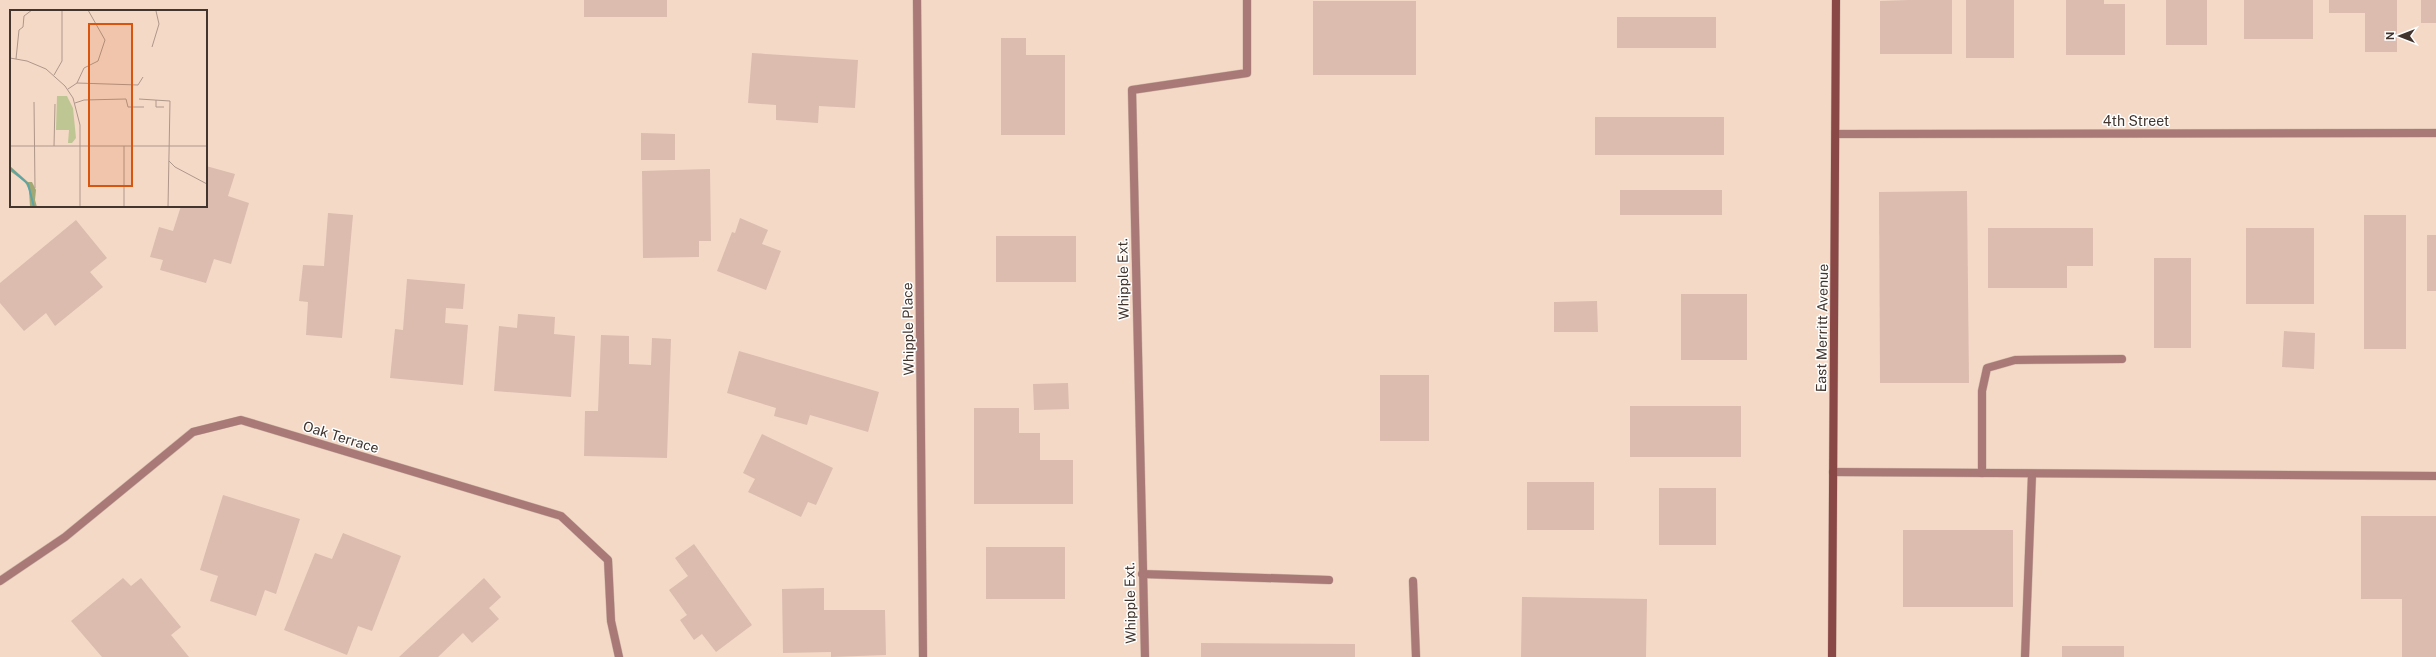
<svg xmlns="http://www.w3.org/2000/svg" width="2436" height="657" viewBox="0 0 2436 657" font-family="'Public Sans',sans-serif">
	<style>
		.building { fill: #dbbcaf }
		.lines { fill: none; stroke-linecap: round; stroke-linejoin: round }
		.lane-casing { stroke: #d1b8a8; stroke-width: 9 }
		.street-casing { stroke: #d1b8a8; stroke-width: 9 }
		.secondary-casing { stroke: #d1b8a8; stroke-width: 9 }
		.lane { stroke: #a87977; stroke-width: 8 }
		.street { stroke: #a87977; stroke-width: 8 }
		.secondary { stroke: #894746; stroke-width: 8 }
		.labels { text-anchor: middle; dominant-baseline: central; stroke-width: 3; stroke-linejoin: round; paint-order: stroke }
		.street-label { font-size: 14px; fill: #41352e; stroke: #fff }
		.inset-river { fill: none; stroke: #5ca4a6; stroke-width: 2 }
		.inset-road { fill: none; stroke: #ad978a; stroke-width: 1 }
		.view { fill: #d7550f; fill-opacity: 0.15; stroke: #d7550f; stroke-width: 2 }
		.inset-edge { fill: none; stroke: #41352e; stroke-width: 2 }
	</style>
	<rect width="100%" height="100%" fill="#f5d9c7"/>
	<!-- building -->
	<g class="building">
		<rect x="584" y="0" width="83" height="17"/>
		<path d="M1909 0H1952V54H1880V1Z"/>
		<rect x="1966" y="0" width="48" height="58"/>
		<path d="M2066 0H2104V4H2125V55H2066Z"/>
		<rect x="2166" y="0" width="41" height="45"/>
		<rect x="2244" y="0" width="69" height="39"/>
		<path d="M2329 0H2397V52H2365V13H2329Z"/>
		<rect x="2421" y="0" width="15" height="23"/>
		<rect x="1313" y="1" width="103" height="74"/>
		<rect x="1617" y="17" width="99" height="31"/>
		<path d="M1001 38H1026V55H1065V135H1001Z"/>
		<path d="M752 53 858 60 855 108 819 106 818 123 776 120V105L748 103Z"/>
		<rect x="1595" y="117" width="129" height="38"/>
		<path d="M641 133 675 134V160H641Z"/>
		<path d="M206 166 235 174 228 196 249 203 231 264 214 259 206 283 160 270 163 260 150 257 159 227 173 231 181 206H206Z"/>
		<path d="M710 169 711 241H699V257L643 258 642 171Z"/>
		<rect x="1620" y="190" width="102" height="25"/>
		<path d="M1967 191 1969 383H1880L1879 192Z"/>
		<path d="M328 213 353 215 342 338 306 335 308 302 299 301 303 265 324 266Z"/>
		<rect x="2364" y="215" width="42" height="134"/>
		<path d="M740 218 768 230 762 244 781 251 766 290 717 271 732 232 735 233Z"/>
		<path d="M76 220 107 258 90 272 103 287 55 326 46 313 24 331 0 303V283Z"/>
		<path d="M1988 228H2093V266H2067V288H1988Z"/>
		<rect x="2246" y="228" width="68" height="76"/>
		<rect x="2427" y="235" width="9" height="56"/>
		<rect x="996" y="236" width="80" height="46"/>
		<rect x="2154" y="258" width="37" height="90"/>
		<path d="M407 279 465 284 463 309 446 308 445 323 468 325 463 385 390 378 395 329 403 330Z"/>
		<rect x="1681" y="294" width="66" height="66"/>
		<path d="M1597 301 1598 332H1554V302Z"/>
		<path d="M518 314 555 317 554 334 575 336 571 397 494 391 499 326 517 328Z"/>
		<path d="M2284 331 2315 333 2314 369 2282 367Z"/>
		<path d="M601 335 629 336V364L651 365 652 338 671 339 667 458 584 456 585 411H598Z"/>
		<path d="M739 351 879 392 868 432 810 415 807 425 774 416 776 408 727 393Z"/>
		<rect x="1380" y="375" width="49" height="66"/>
		<path d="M1068 383 1069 409 1034 410 1033 384Z"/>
		<rect x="1630" y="406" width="111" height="51"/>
		<path d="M974 408H1019V433H1040V460H1073V504H974Z"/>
		<path d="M762 434 833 468 816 505 808 502 801 517 748 492 755 479 743 473Z"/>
		<rect x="1527" y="482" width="67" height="48"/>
		<rect x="1659" y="488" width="57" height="57"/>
		<path d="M223 495 300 519 276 594 265 590 256 616 210 601 218 576 200 570Z"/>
		<path d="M2361 516H2436V657H2402V599H2361Z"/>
		<rect x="1903" y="530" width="110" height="77"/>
		<path d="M343 533 401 556 372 631 358 626 347 655 284 630 315 553 332 559Z"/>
		<path d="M694 544 752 625 716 652 702 634 694 640 680 620 687 615 669 590 688 576 675 558Z"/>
		<rect x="986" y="547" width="79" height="52"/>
		<path d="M123 578 131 586 141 578 181 627 171 635 189 657H102L71 621Z"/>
		<path d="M484 578 501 597 489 608 499 619 472 643 463 633 438 657H399Z"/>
		<path d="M824 588V610H885L886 655 831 657V652L783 653 782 589Z"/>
		<path d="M1522 597 1647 599 1646 657H1521Z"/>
		<path d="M1201 643 1355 644V657H1201Z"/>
		<rect x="2062" y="646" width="62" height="11"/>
	</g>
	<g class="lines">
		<!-- lane casing -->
		<g class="lane-casing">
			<g id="lane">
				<path d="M1833 472 2436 476"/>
				<path d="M1982 473V391L1987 368 2015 360 2122 359"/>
				<path d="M1142 574 1329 580"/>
				<path d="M1413 581 1416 657"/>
				<path d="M2025 657 2032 474"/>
			</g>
		</g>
		<!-- street casing -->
		<g class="street-casing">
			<g id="street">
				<path d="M917 0 923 657"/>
				<path d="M1837 134 2436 133"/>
				<path d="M0 581 65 537 193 432 241 420 561 516 608 560 611 621 619 657"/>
				<path d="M1145 657 1132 90 1247 73V0"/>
			</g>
		</g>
		<!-- secondary casing -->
		<g class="secondary-casing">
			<path id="secondary" d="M1832 657 1836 0"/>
		</g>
		<!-- lane -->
		<use href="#lane" class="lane"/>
		<!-- street -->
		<use href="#street" class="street"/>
		<!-- secondary -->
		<use href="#secondary" class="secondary"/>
	</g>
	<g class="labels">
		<!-- street labels -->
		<g class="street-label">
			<text x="2136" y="121">4th Street</text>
			<text transform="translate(1123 279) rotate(-91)">Whipple Ext.</text>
			<text transform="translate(1822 328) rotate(-89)">East Merritt Avenue</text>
			<text transform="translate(908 329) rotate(-91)">Whipple Place</text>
			<text transform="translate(341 437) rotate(17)">Oak Terrace</text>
			<text transform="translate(1130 603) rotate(-91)">Whipple Ext.</text>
		</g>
	</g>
	<!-- overview -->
	<g transform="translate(10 10)">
		<rect width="197" height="197" fill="#f5d9c7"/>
		<path d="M47 86H57L63 98 66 128 62 133H58L59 120H46Z" fill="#bec694"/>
		<path d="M0 156 18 172H22L26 180 25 190 27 197H20L19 180 15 172 0 161Z" fill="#a1a873"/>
		<path class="inset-river" d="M0 158 18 174 24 197"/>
		<path class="inset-road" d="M142 37 149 14 146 1M0 48 17 51 36 59 55 76 63 88 70 115V197M6 49 9 20 13 17 14 6 22 0M44 65 52 51V0M67 73 128 75 133 67M58 79 67 73 74 58 88 51 95 30 78 0M129 89 160 91 158 197M146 90V97H154M24 92 25 178M65 93 74 90 116 89 118 97H134M0 136H197M44 136 45 94M114 136V197M159 151 165 157 197 174"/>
		<path class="view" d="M79 14H122V176H79Z"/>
		<rect width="197" height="197" class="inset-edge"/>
	</g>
	<!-- north arrow -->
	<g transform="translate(2400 36) rotate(270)" stroke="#ffffff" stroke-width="3" paint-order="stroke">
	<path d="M0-3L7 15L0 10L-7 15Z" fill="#41352e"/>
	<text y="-6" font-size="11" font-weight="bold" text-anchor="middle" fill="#41352e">N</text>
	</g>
</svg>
